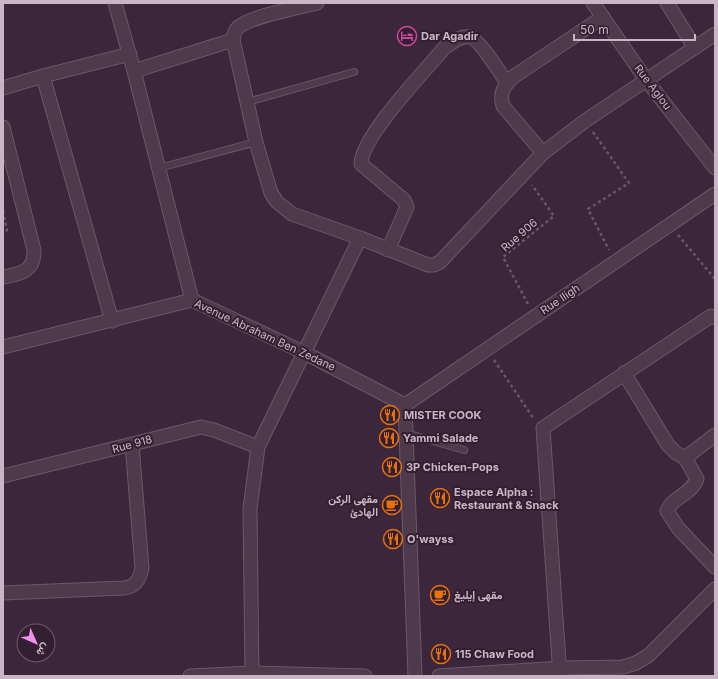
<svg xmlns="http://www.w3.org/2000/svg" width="718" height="679" viewBox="0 0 718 679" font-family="Inter,Vazirmatn,sans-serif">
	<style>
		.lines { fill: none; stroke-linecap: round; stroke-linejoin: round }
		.service-casing { stroke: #6b5869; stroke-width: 8 }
		.minor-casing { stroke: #6b5869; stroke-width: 15 }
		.path { stroke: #65586c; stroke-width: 2.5; stroke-dasharray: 3 3; stroke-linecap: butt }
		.service { stroke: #4d3a4c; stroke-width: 6 }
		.minor { stroke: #4d3a4c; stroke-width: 13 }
		.labels { text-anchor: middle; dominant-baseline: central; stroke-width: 4; stroke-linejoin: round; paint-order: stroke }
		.poi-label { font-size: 11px; font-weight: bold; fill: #c8b6c6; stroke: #321f31; text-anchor: start }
		.street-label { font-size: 11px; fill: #c8b6c6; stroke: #321f31 }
	</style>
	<rect width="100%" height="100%" fill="#3c263b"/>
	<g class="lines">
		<!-- service casing -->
		<g class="service-casing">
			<g id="service">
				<path d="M247 102 354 72"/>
				<path d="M159 168 256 142"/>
				<path d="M406 433 464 450"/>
			</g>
		</g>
		<!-- minor casing -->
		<g class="minor-casing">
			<g id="minor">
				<path d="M115 3 134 71 192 300"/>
				<path d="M317 3C297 8 256 15 240 26 235 29 234 34 233 40L256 142 271 193 277 202 292 214 360 238"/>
				<path d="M593 3 647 81 715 168"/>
				<path d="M667 3 695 48"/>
				<path d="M134 71 233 40"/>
				<path d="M43 76 112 321"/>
				<path d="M3 88 43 76 130 54"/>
				<path d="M3 127 34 250C35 271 21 274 3 277"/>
				<path d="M543 153 503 106C499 93 504 86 513 77L603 17"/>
				<path d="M388 250 407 207 404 200 361 164C361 137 425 71 444 48 452 43 460 35 470 37 479 39 501 74 507 83"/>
				<path d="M3 347 192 300 305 353 405 405"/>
				<path d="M624 373 668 445 676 453 685 458 715 435"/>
				<path d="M405 405 715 194"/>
				<path d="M405 405 415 676"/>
				<path d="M685 458 697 479C691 495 672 497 667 511L678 528 715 567"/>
				<path d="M3 476 201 427 214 430 258 447"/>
				<path d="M3 593 124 588C136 587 140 579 142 568L132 444"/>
				<path d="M190 676 252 673 365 676"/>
				<path d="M252 676 250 509 258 447 360 238 428 265H434L440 262 543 153 585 121 715 34"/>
				<path d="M439 676 561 668 623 667 636 663 649 655 715 589"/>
				<path d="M560 676 543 428 711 316 715 318"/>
			</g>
		</g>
		<!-- path -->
		<g class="path">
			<path d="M593 132 629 183 588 209 609 250"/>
			<path d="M3 211 7 230 3 234"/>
			<path d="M678 235 715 279"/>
			<path d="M528 304 503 257 554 216 532 185"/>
			<path d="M494 360 534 419"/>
		</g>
		<!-- service -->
		<use href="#service" class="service"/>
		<!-- minor -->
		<use href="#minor" class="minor"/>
	</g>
	<!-- icons -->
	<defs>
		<g id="hotel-ring" transform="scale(1)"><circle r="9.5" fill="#321f31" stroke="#d1479c" stroke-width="1.5"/><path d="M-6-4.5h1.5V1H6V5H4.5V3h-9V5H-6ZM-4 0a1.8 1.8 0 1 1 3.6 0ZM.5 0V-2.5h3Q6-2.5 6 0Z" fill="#d1479c"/></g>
		<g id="restaurant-ring" transform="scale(1)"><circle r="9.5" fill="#321f31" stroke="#e8710a" stroke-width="1.5"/><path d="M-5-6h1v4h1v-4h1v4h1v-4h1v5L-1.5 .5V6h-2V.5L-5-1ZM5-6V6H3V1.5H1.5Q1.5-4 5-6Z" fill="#e8710a"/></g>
		<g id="cafe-ring" transform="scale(1)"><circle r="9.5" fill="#321f31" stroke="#e8710a" stroke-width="1.5"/><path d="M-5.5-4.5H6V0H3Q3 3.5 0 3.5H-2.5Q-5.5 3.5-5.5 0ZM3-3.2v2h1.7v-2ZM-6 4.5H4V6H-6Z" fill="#e8710a"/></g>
	</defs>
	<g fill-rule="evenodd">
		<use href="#hotel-ring" x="407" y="36"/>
		<use href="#restaurant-ring" x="390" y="415"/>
		<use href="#restaurant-ring" x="389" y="438"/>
		<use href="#restaurant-ring" x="392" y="467"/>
		<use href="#restaurant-ring" x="440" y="498"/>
		<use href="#cafe-ring" x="392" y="505"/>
		<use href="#restaurant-ring" x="393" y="539"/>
		<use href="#cafe-ring" x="440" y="595"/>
		<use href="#restaurant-ring" x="441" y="654"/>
	</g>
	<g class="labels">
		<!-- poi labels -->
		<g class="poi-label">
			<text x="421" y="36">Dar Agadir</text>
			<text x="404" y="415">MISTER COOK</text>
			<text x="403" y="438">Yammi Salade</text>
			<text x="406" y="467">3P Chicken-Pops</text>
			<text x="454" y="492">Espace Alpha :<tspan x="454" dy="13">Restaurant &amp; Snack</tspan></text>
			<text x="378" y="499" text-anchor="end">مقهى الركن<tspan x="378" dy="13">الهادئ</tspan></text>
			<text x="407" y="539">O'wayss</text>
			<text x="454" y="595">مقهى إيليغ</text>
			<text x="455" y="654">115 Chaw Food</text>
		</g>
		<!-- street labels -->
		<g class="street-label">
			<text transform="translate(653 87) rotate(53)">Rue Aglou</text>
			<text transform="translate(519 235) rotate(-41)">Rue 906</text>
			<text transform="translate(560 299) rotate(-34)">Rue Iligh</text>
			<text transform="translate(265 335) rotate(25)">Avenue Abraham Ben Zedane</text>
			<text transform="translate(132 444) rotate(-15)">Rue 918</text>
		</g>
	</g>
	<!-- border -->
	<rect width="718" height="679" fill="none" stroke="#c8b6c6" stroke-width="8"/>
	<!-- north arrow -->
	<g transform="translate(36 643) rotate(135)"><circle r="19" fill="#321f31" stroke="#6e5b6d"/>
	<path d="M0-3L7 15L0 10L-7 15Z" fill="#ef93e8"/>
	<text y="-6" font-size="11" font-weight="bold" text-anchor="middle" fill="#c8b6c6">ش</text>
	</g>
	<!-- scale -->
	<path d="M574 34v6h121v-6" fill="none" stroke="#c8b6c6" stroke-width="2"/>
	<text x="580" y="34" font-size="12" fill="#c8b6c6" stroke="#321f31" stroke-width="3" paint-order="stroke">50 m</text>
</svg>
